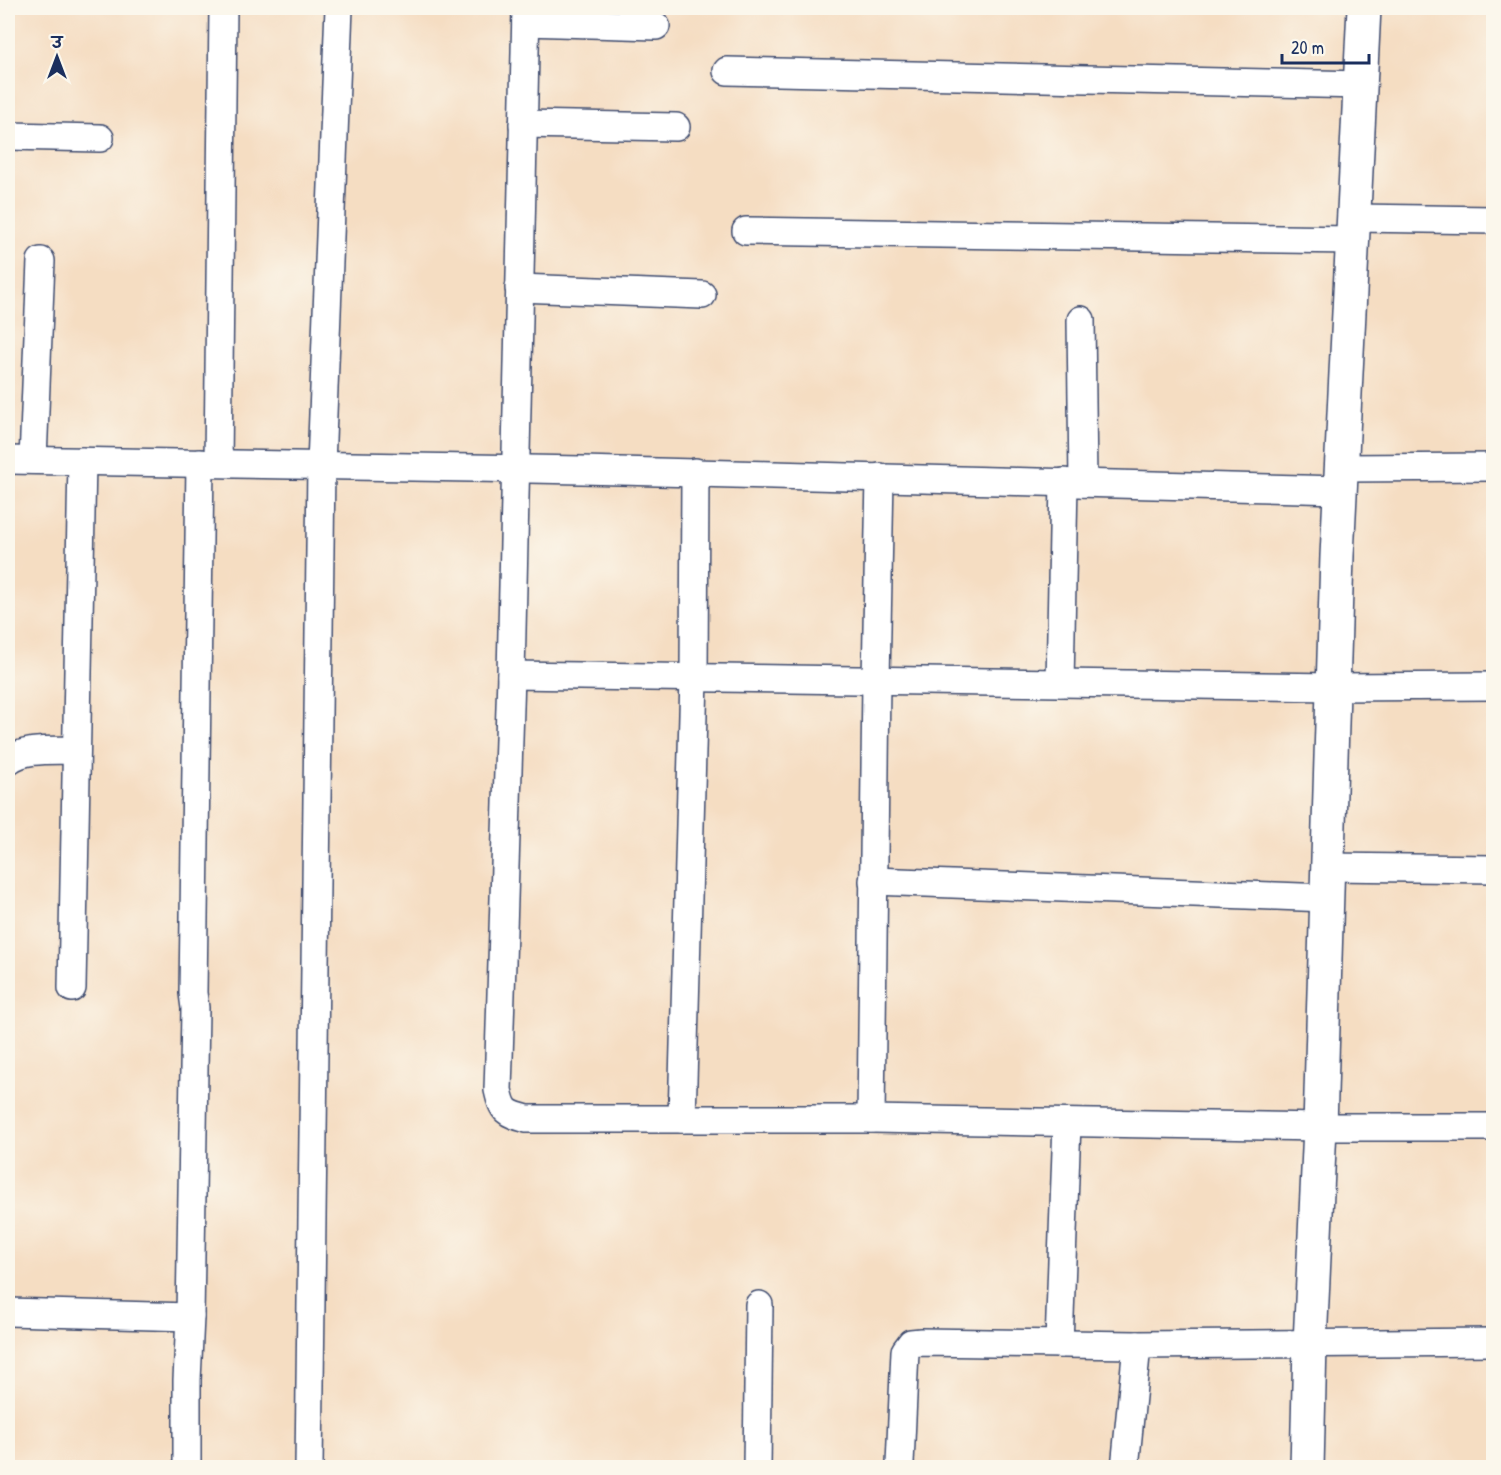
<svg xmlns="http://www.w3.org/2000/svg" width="1501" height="1475" viewBox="0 0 1501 1475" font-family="'Patrick Hand','Playpen Sans Deva',sans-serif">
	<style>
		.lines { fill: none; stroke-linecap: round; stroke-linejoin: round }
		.minor-casing { stroke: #3c496d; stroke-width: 30 }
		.tertiary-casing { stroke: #3c496d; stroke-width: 36 }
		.minor { stroke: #fff; stroke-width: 27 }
		.tertiary { stroke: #fff; stroke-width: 33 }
	</style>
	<rect width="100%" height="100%" fill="#fbf7ec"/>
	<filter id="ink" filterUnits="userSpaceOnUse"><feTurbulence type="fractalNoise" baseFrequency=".0167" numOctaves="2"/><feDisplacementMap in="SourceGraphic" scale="12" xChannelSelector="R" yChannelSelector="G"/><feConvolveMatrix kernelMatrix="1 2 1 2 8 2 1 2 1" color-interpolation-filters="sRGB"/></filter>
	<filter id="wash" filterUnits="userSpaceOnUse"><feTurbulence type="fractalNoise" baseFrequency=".008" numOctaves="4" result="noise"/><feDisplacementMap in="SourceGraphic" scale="24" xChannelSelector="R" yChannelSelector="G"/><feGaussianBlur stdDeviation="1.35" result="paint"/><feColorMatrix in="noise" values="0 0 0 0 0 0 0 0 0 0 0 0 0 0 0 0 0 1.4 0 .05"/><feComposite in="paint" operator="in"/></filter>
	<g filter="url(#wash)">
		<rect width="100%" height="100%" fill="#f5ddc2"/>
	</g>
	<g filter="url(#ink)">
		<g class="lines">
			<!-- minor casing -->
			<g class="minor-casing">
				<g id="minor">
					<path d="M526 8 511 675 498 1090C503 1112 506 1113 527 1119H871L1320 1127H1494"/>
					<path d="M526 22 656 26"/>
					<path d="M727 71 1362 85"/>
					<path d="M523 124 676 127"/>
					<path d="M8 136 100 138"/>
					<path d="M1355 218 1494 220"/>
					<path d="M746 231 1353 240"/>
					<path d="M519 288 702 295"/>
					<path d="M1081 320 1083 483"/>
					<path d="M8 460 582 470 1341 490"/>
					<path d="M33 460 41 261"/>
					<path d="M218 463 223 8"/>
					<path d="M1343 468 1494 467"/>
					<path d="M511 675 1334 687 1494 686"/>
					<path d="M1060 683 1064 482"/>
					<path d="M8 761C25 747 55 751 76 750"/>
					<path d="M1328 867 1494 869"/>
					<path d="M873 881 1327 898"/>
					<path d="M72 988 82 461"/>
					<path d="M682 1119 694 678 695 472"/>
					<path d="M871 1119 876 680 880 477"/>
					<path d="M8 1312 190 1317"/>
					<path d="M1059 1344 1067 1123"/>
					<path d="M900 1464 905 1351 911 1343 921 1342 1137 1345 1494 1342"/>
					<path d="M187 1468V1380L190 1317 195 1008 193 993 200 463"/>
					<path d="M309 1468 321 465 339 8"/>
					<path d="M757 1468 759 1305"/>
					<path d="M1125 1468 1137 1345"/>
				</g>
			</g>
			<!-- tertiary casing -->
			<g class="tertiary-casing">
				<path id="tertiary" d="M1307 1468 1310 1344 1320 1127 1337 556 1364 8"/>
			</g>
			<!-- minor -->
			<use href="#minor" class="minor"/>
			<!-- tertiary -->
			<use href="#tertiary" class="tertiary"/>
		</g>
	</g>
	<!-- margin -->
	<rect width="1501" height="1475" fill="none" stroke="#fbf7ec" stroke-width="30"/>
	<!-- north arrow -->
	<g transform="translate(57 57)" stroke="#fbf7ec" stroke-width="4.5" paint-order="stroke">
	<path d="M0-4.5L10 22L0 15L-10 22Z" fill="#1b2f5e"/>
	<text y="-9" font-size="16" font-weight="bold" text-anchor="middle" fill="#1b2f5e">उ</text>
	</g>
	<!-- scale -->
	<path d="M1282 54v9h87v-9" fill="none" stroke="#1b2f5e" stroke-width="3"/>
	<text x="1291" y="54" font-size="18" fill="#1b2f5e" stroke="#fbf7ec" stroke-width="4.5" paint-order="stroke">20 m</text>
</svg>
